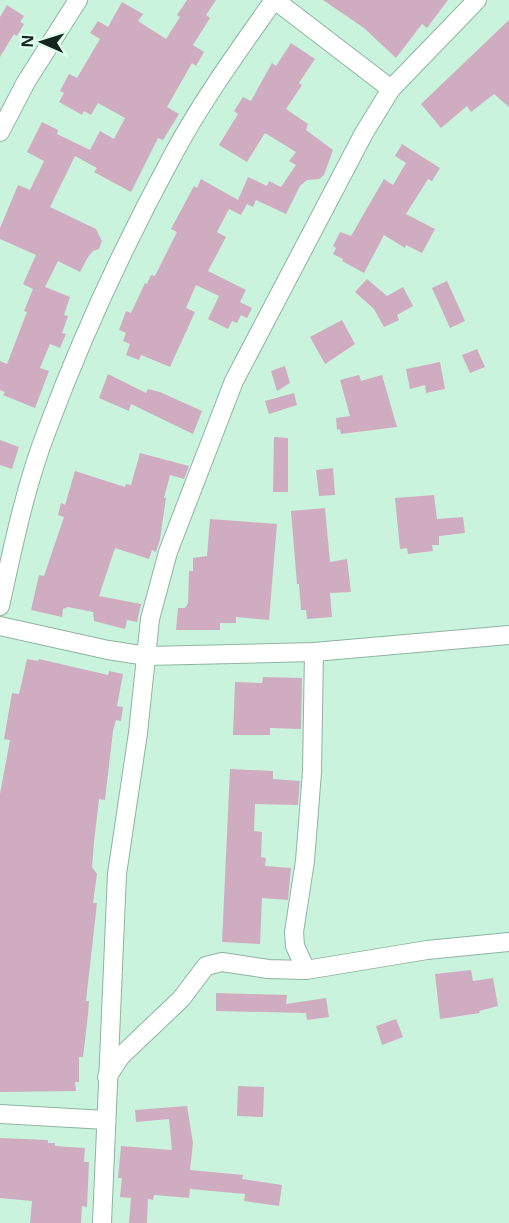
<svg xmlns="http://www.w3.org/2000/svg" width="509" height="1223" viewBox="0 0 509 1223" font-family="'Open Sans',sans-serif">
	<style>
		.building { fill: #d0acc0 }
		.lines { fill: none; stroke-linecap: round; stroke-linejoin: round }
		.street-casing { stroke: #8eb4a1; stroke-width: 20 }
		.street { stroke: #fff; stroke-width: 18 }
	</style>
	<rect width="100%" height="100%" fill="#caf3de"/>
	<!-- building -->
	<g class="building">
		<path d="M187 0H216L206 15 210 18 193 45 204 52 196 66 192 63 167 107 179 114 163 140 158 138 131 192 94 172 97 168 75 156 50 207 96 229 102 241 99 249 93 251 88 257 80 272 58 261 45 287 70 297 64 315 68 316 62 333 66 334 60 348 50 344 40 368 49 371 35 408 3 395 5 392 0 390V361L7 364 27 312 24 311 33 289 23 284 36 255 0 239V228L18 185 30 190 44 161 27 152 42 122 58 130 57 134 90 150 100 131 114 139 125 118 98 103 91 115 84 111 82 115 59 102 64 93 60 91 69 74 77 78 100 39 90 33 98 21 108 27 122 2 143 14 138 21 166 39 180 17 177 15Z"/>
		<path d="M323 0H448L427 28 422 24 396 58 364 28Z"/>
		<path d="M7 5 24 16 20 22 24 24 17 36 14 34 0 57V17Z"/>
		<path d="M509 20V107L494 94 471 112 467 106 441 128 421 104Z"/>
		<path d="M291 43 315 59 299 83 302 85 286 109 308 124 306 130 333 150 324 175 319 179 307 180 300 186 286 214 256 200 253 207 241 201 247 204 241 215 229 209 217 232 226 237 208 271 246 290 240 302 252 308 247 318 241 315 237 323 232 321 228 329 208 319 219 296 196 285 186 308 195 312 170 367 141 355 139 360 126 355 130 344 123 341 126 333 119 330 126 311 131 313 145 283 147 284 151 275 155 276 177 232 171 229 194 186 197 188 201 179 238 200 248 177 267 186 269 181 281 187 296 165 289 161 296 152 265 133 247 162 219 145 238 114 234 111 243 97 251 101 272 63 276 66Z"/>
		<path d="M402 144 440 168 432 181 428 179 406 214 435 229 422 253 406 245 405 248 384 235 364 273 342 261 343 259 333 254 336 248 333 246 340 232 351 236 384 179 393 185 406 163 395 156Z"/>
		<path d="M367 279 387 296 403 287 413 306 397 315 399 320 384 327 374 309 355 292Z"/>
		<path d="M447 281 465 321 450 328 432 288Z"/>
		<path d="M342 320 355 344 325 364 310 337Z"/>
		<path d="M477 349 485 367 470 373 462 355Z"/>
		<path d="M440 362 445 389 426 393 425 385 410 389 406 369Z"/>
		<path d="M285 366 290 383 277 391 271 371Z"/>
		<path d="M108 374 146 393 148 389 160 392 202 411 193 434 131 404 129 411 99 398Z"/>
		<path d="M359 375 361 381 382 375 397 427 341 434 340 429 337 430 336 418 350 416 340 380Z"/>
		<path d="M294 393 297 405 269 414 265 401Z"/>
		<path d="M274 437 288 438V492H273Z"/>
		<path d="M0 440 19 447 12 469 0 465Z"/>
		<path d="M140 453 189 466 184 479 170 475 164 498H166L160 539 156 552 152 550 149 559 115 548 99 596 141 604 137 622 127 620 125 629 94 621 93 612 68 607 63 609 62 617 31 610 39 575 44 576 64 517 58 515 61 503 65 505 75 471 125 487 126 484 131 485Z"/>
		<path d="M333 468 335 495 319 496 316 470Z"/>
		<path d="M434 495 437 519 463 517 465 533 439 536V545H432L433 551 408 554 407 548 400 549 395 498Z"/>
		<path d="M325 508 330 562 347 559 351 592 330 593 332 617 307 619 306 610H301L299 584H297L291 511Z"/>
		<path d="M210 519 277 524 269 620 236 617V623H220V630H176L178 608H185L188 603 189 571H193V558L207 556Z"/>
		<path d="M27 659 38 661 39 659 108 675 109 671 123 674 117 706 123 707 121 721 116 720 113 731 105 800 99 799 94 842 92 867 97 874 93 903H97L86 1001H89L88 1015 83 1057H79V1082H75L76 1091 0 1092V794L10 740 4 739 12 693 19 694Z"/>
		<path d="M263 677 302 678 301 729 270 728V735H233L235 682 262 683Z"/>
		<path d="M230 769 273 771V779L300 781 298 805 255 804 254 831 262 832 261 857 266 858 265 866 291 868 288 900 262 898 260 944 222 942Z"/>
		<path d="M471 970 473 981 493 978 498 1006 479 1011 480 1013 440 1019 435 974Z"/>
		<path d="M216 993 287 995 286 1004 326 998 329 1017 307 1020 306 1013 216 1011Z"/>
		<path d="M396 1019 403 1037 382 1045 376 1026Z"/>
		<path d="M238 1086 264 1087 263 1117 237 1116Z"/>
		<path d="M187 1106 193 1143 190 1170 243 1175 242 1179 282 1185 279 1206 244 1201 245 1194 190 1189 189 1198 154 1195 153 1200 148 1199 147 1223H129L131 1198 120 1197 122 1178H118L121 1146 172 1150 169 1119 136 1122 135 1110Z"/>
		<path d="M0 1138 48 1140V1143H55V1146L85 1148 84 1162H89L87 1207 82 1206 81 1223H30L32 1201 0 1198Z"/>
	</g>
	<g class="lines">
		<!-- street casing -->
		<g class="street-casing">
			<g id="street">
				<path d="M275 0 391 89"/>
				<path d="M0 132 26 82 78 0"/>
				<path d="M0 606C13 547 25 487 47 430 82 336 126 241 174 153 203 99 239 50 274 0"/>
				<path d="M0 626 108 650 147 656 314 652 509 635"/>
				<path d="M314 652 312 772 305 861 294 932 295 946 306 970 427 950 509 942"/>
				<path d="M107 1077 121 1056 181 999 206 966 222 962 268 969 306 970"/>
				<path d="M0 1114 106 1120"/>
				<path d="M102 1223 117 874 138 733 150 619 168 552 234 381 364 133 391 89 477 0"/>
			</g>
		</g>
		<!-- street -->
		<use href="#street" class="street"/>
	</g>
	<!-- north arrow -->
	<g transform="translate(42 42) rotate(273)" stroke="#defeed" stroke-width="4.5" paint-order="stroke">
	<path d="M0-4.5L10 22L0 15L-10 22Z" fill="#16251e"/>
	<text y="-9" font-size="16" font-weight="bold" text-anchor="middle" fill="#16251e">N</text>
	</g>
</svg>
